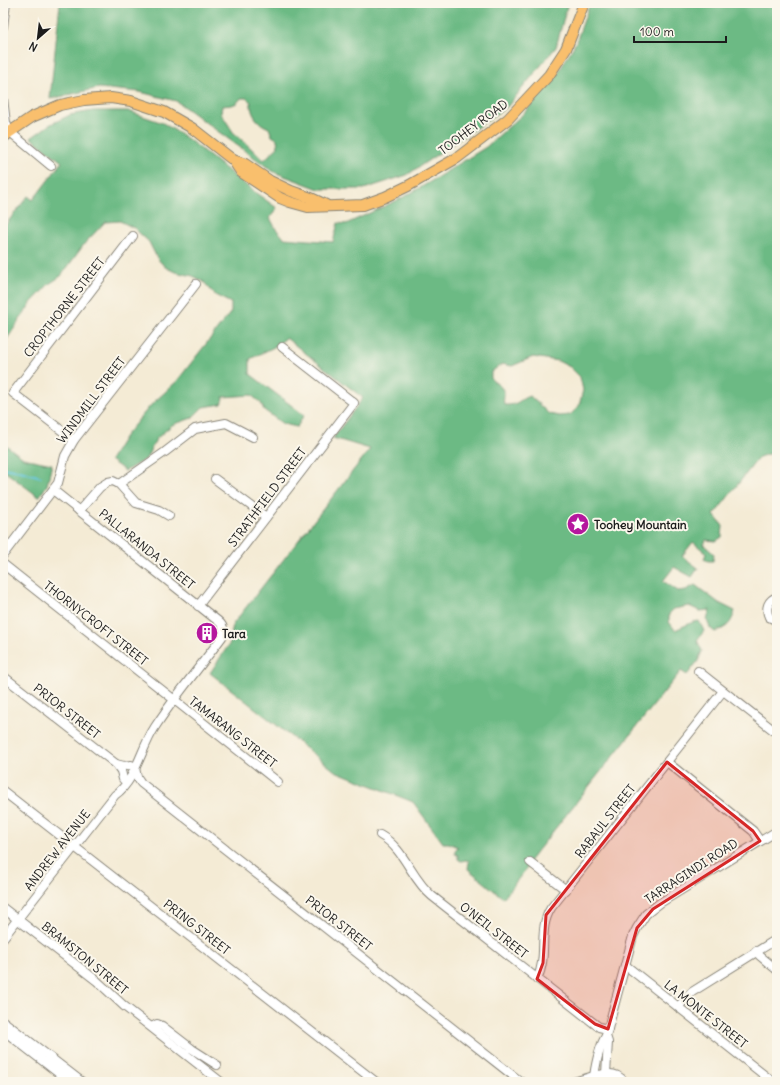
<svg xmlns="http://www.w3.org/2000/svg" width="780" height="1085" viewBox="0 0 780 1085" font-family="Delius,sans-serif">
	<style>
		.forest { fill: #6cba84; stroke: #446b50; fill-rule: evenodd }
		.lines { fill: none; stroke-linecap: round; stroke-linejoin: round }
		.stream { stroke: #5ec4db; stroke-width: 2 }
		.minor-casing { stroke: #888478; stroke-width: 10 }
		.major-casing { stroke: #888478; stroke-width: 12 }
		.minor { stroke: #fff; stroke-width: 8 }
		.major { stroke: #f9bf6d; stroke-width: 10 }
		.marked { fill: #d62828; fill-opacity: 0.2; stroke: #d62828; stroke-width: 3; stroke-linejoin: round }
		.labels { text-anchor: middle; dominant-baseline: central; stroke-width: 4; stroke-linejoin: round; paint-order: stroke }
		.street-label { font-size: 12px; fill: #1c1c1c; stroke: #fbf7ec }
		.poi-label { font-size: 12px; font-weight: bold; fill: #1c1c1c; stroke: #fbf7ec; text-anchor: start }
	</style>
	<rect width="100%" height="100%" fill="#fbf7ec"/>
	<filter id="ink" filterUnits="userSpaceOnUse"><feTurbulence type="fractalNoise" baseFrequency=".025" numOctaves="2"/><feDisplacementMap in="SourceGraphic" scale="8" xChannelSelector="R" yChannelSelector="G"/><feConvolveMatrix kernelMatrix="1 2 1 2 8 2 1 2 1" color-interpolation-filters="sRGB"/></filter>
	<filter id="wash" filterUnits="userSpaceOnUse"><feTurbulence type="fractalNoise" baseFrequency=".012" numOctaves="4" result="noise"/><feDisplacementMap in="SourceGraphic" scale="16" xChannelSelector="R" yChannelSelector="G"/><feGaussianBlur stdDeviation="0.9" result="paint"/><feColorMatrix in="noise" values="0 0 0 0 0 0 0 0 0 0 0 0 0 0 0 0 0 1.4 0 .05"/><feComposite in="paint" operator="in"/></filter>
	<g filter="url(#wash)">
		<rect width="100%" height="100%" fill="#f4ebd5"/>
		<!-- forest -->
		<g class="forest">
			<path d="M60 3H568L556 47 507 107 407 175 364 189H319L274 172 176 101 140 92 99 88 50 99ZM241 98H246L251 102C250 114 258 124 269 128L272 136 277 139 278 147 264 160 233 132 221 113 222 106C231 105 236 106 241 98Z"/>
			<path d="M590 3H777V454H768L759 457 714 515 723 526 722 537 716 541 706 540 704 545 714 554 713 561H708L704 559 706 553 693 542 682 556 698 568 692 577 674 567 663 581 678 591 686 590 695 585 719 603 735 611C731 624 728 627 715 632L710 628 707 620 710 610 700 611 689 606 674 609 669 614V622L675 630 693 622 699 621 704 631 697 640 702 651 698 661 687 675 681 671 527 864V868L503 898 468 869 469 861 466 860 461 861 458 859V855L455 854V850L458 847 449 843H443L413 802 335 771 210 673 230 643 233 624 370 449 333 438 363 398 286 338 274 347 250 359V374L304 415 297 427 283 424 264 410 261 403 251 395 223 397 222 404 203 407 192 418 172 425 156 439 146 459 125 471 110 460 125 436 151 405 177 381 231 312V303L215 295 204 282 193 276 175 272 165 267 157 258 149 242 134 228 120 221 105 222 85 243 61 276 49 284 31 303 3 345V228L28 196 33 200 62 162 31 138 49 125 70 115 93 111H128L163 123 188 139 256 193 277 208 270 218 276 229 284 238 333 242 338 223 346 224 400 199 425 185 486 147 522 115 554 80 576 42ZM533 357 558 361 570 367 580 377 583 390 579 406 570 415 559 416 549 414 530 396C520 398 519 406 504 405 503 400 504 399 504 394 504 387 495 383 491 379V372L502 364 512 366Z"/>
			<path d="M3 443 23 458 52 464 47 485 39 497 3 470Z"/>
		</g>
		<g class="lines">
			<!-- stream -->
			<path class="stream" d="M3 468 20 471 41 477"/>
		</g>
	</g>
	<g filter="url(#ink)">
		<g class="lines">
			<!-- minor casing -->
			<g class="minor-casing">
				<g id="minor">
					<path d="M3 27 6 3"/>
					<path d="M3 98 6 123 10 132 51 166"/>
					<path d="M74 440 13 393 133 236"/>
					<path d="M215 479 266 517"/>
					<path d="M119 484 165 452 195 429 226 423 253 437"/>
					<path d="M79 511 100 487 108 482 113 481 119 484 136 503 159 510 169 516"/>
					<path d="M3 555 58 483 65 456 74 440 196 284"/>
					<path d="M3 564 278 782"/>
					<path d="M777 597C768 600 765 608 769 617L777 621"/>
					<path d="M198 606 354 403 282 347"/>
					<path d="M698 671 777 733"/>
					<path d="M3 676 116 764 121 771 123 779"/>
					<path d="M667 762 753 831 760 841"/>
					<path d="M116 764 124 766 131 765"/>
					<path d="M135 768 137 777 141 783 521 1082"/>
					<path d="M3 791 376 1082"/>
					<path d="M380 835C405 849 411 879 432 896L595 1024 599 1027 608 1029"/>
					<path d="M530 862 566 890"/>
					<path d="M3 908 97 981 124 1006 221 1082"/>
					<path d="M3 938 115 795C136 780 141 748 155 727 175 696 200 667 222 637 225 630 223 625 218 621L53 490"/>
					<path d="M756 951 760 956 777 970"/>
					<path d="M625 965 773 1082"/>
					<path d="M537 979C549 955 537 930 551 908L723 691"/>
					<path d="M678 1007 692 992 777 939"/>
					<path d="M3 1021 82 1082"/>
					<path d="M152 1027 157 1024 162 1026 192 1049 217 1065"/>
					<path d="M3 1030 70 1082"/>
					<path d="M603 1077 606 1074 608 1042 606 1036"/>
					<path d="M573 1082C588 1079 614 1065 624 1082"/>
					<path d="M599 1082 594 1076C596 1063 599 1047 606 1036L633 936 637 928 646 914 660 903 777 831"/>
					<path d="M600 1082 610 1080 619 1082"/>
				</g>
			</g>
			<!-- major casing -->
			<g class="major-casing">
				<g id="major">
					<path d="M3 138 10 132 32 117 60 105 84 100 111 98 131 101 164 112 192 128 233 160 241 172 280 198 290 202 308 207 363 205 385 197 408 186 457 158 508 119 549 75 566 49 584 3"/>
					<path d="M233 160 245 164 270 181 291 191 311 198 326 205"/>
				</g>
			</g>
			<!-- minor -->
			<use href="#minor" class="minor"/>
			<!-- major -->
			<use href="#major" class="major"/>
		</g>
	</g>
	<!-- marked area -->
	<path class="marked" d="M667 762 753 831 760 841 653 909 637 928 608 1029 595 1024 537 979 543 963 546 915Z"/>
	<!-- icons -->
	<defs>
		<g id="sight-disc" transform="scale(1.15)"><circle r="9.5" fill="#b5179e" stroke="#fbf7ec"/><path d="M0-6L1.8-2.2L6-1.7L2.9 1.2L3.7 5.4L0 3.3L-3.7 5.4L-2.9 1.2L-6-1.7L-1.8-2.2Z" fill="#fff"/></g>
		<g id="building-disc" transform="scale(1.15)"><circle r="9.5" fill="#b5179e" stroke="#fbf7ec"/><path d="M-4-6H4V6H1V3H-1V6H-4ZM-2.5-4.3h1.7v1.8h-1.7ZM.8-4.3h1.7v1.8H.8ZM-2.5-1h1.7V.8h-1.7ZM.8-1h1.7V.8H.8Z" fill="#fff"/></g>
	</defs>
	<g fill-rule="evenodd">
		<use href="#sight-disc" x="578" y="524"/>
		<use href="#building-disc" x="207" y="633"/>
	</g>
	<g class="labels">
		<!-- street labels -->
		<g class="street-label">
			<text transform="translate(473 127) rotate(-37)">TOOHEY ROAD</text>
			<text transform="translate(64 307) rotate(-52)">CROPTHORNE STREET</text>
			<text transform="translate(91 400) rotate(-53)">WINDMILL STREET</text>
			<text transform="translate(267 497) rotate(-53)">STRATHFIELD STREET</text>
			<text transform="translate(147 549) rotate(39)">PALLARANDA STREET</text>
			<text transform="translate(96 623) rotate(38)">THORNYCROFT STREET</text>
			<text transform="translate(67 711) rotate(38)">PRIOR STREET</text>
			<text transform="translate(233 732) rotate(38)">TAMARANG STREET</text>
			<text transform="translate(605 821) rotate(-52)">RABAUL STREET</text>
			<text transform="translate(57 850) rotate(-52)">ANDREW AVENUE</text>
			<text transform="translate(691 871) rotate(-33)">TARRAGINDI ROAD</text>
			<text transform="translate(339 923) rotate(38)">PRIOR STREET</text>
			<text transform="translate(197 927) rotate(38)">PRING STREET</text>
			<text transform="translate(494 930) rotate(38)">O'NEIL STREET</text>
			<text transform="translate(85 958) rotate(39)">BRAMSTON STREET</text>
			<text transform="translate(706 1014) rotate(38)">LA MONTE STREET</text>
		</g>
		<!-- poi labels -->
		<g class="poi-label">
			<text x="594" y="524">Toohey Mountain</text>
			<text x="222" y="633">Tara</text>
		</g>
	</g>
	<!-- margin -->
	<rect width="780" height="1085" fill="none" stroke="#fbf7ec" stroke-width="16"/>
	<!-- north arrow -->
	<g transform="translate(38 38) rotate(208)" stroke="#fbf7ec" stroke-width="3" paint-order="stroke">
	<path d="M0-3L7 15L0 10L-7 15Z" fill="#1c1c1c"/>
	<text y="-6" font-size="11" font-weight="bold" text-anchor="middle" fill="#1c1c1c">N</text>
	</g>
	<!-- scale -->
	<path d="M634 36v6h92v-6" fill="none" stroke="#1c1c1c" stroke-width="2"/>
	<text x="640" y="36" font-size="12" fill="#1c1c1c" stroke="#fbf7ec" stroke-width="3" paint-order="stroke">100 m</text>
</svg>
